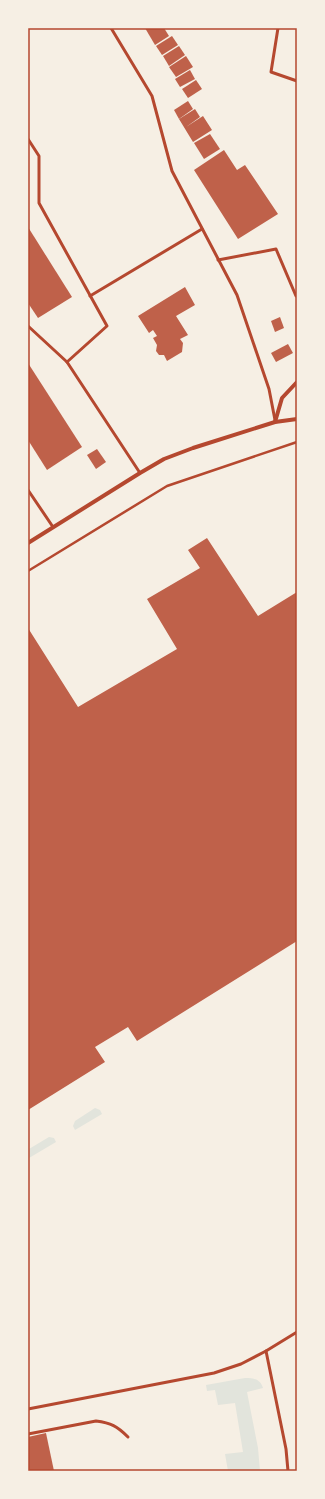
<svg xmlns="http://www.w3.org/2000/svg" width="325" height="1499" viewBox="0 0 325 1499" font-family="Lora,serif">
	<style>
		.green { fill: #e2e4dc }
		.building { fill: #bf614a }
		.lines { fill: none; stroke-linecap: round; stroke-linejoin: round }
		.path { stroke: #b5482f; stroke-width: 2.5 }
		.service { stroke: #b5482f; stroke-width: 3 }
		.minor { stroke: #b5482f; stroke-width: 4 }
		.neatline { fill: none; stroke: #b5482f; stroke-width: 1.5 }
	</style>
	<rect width="100%" height="100%" fill="#f6efe4"/>
	<!-- green -->
	<g class="green">
		<path d="M95 1108 100 1110 102 1114 75 1130 73 1126 75 1121Z"/>
		<path d="M49 1137 54 1138 56 1142 29 1158V1149Z"/>
		<path d="M245 1378C254 1378 260 1379 263 1388L247 1392 258 1448 260 1471H228L225 1454 243 1452 235 1403 218 1405 215 1390 207 1391 206 1385Z"/>
	</g>
	<!-- building -->
	<g class="building">
		<path d="M145 28H164L169 36 155 45Z"/>
		<path d="M172 36 178 45 162 55 156 46Z"/>
		<path d="M179 46 185 55 169 66 163 56Z"/>
		<path d="M186 56 193 67 176 77 169 67Z"/>
		<path d="M190 70 195 79 180 87 175 79Z"/>
		<path d="M196 80 202 89 188 98 182 89Z"/>
		<path d="M188 101 193 109 179 119 174 110Z"/>
		<path d="M195 109 200 117 186 127 203 116 212 130 193 142 179 119Z"/>
		<path d="M210 134 220 149 204 159 194 143Z"/>
		<path d="M224 150 237 170 245 165 278 214 238 239 194 170Z"/>
		<path d="M28 227 72 297 38 318 28 303Z"/>
		<path d="M185 287 195 305 176 316 188 335 180 339 183 343 182 352 167 361 164 355H159L156 351 157 345 153 338 157 336 153 330 149 333 138 316Z"/>
		<path d="M280 317 284 328 275 332 271 321Z"/>
		<path d="M288 344 293 353 276 362 271 353Z"/>
		<path d="M28 363 82 447 47 470 28 440Z"/>
		<path d="M97 449 106 462 96 469 87 455Z"/>
		<path d="M207 538 258 616 297 592V941L137 1041 128 1027 95 1047 105 1062 28 1110V628L78 707 177 649 147 599 200 568 188 550Z"/>
		<path d="M46 1433 54 1471H28V1437Z"/>
	</g>
	<g class="lines">
		<!-- path -->
		<path class="path" d="M28 571 167 486 297 442"/>
		<!-- service -->
		<g class="service">
			<path d="M111 28 152 96 172 171 237 295 269 389 275 420"/>
			<path d="M278 28 271 72 297 81"/>
			<path d="M28 139 39 156V203L107 326 67 362"/>
			<path d="M218 260 276 249 296 296"/>
			<path d="M90 296 202 229"/>
			<path d="M28 326 67 362 140 473"/>
			<path d="M28 490 53 527"/>
			<path d="M266 1351 286 1449 288 1471"/>
			<path d="M28 1409 214 1373 241 1364 266 1351 297 1332"/>
			<path d="M28 1434 96 1421C111 1423 117 1426 128 1437"/>
		</g>
		<!-- minor -->
		<g class="minor">
			<path d="M275 422 282 398 297 382"/>
			<path d="M28 543 140 473 164 459 193 448 275 422 297 419"/>
		</g>
	</g>
	<!-- border -->
	<rect width="325" height="1499" fill="none" stroke="#f6efe4" stroke-width="58"/>
	<rect x="29" y="29" width="267" height="1441" class="neatline"/>
</svg>
